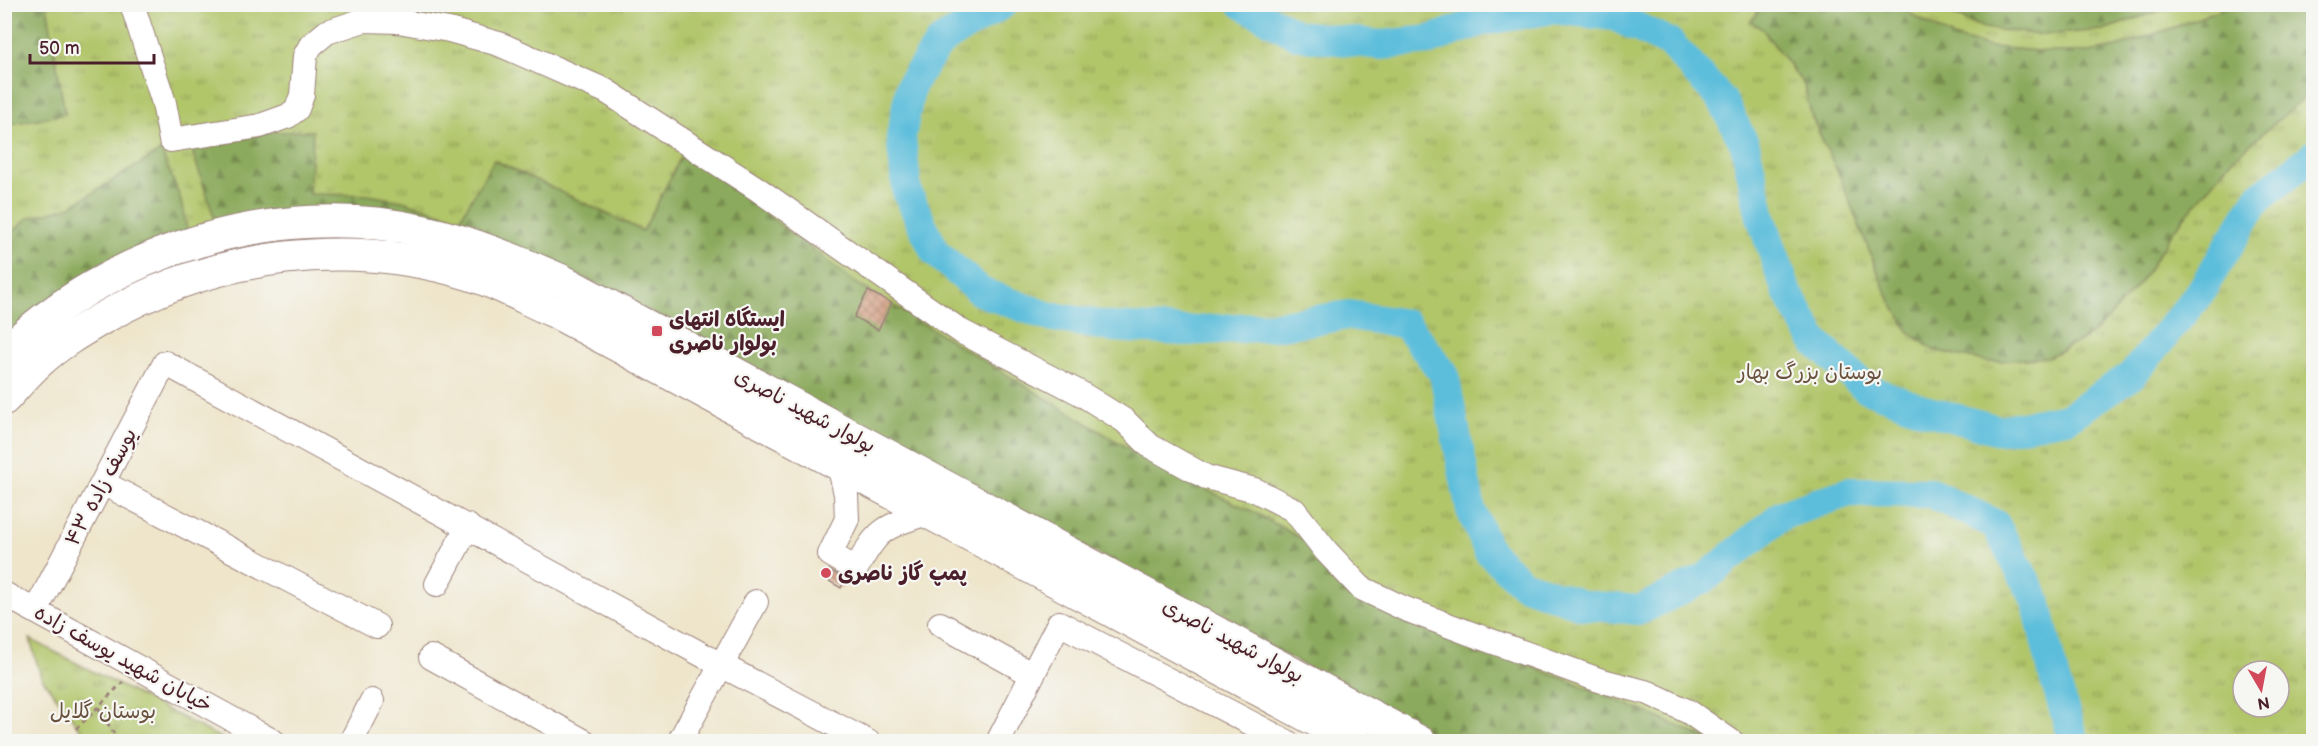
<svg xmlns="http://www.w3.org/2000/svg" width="2318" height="746" viewBox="0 0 2318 746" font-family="'Balsamiq Sans','Playpen Sans Arabic',sans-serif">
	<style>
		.grass { fill: url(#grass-tufts); stroke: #7e724a; stroke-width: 1.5; fill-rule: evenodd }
		.forest { fill: url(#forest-firs); stroke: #6b6444; stroke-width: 1.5 }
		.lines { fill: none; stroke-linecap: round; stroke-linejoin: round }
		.river { stroke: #5dbedb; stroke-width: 30 }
		.building { fill: url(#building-cross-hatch) }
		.minor-casing { stroke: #9c827a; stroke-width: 26 }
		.major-casing { stroke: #9c827a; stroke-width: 34 }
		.path { stroke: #9c827a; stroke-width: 3; stroke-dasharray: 4.5 4.5; stroke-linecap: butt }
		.minor { stroke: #fff; stroke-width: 24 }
		.major { stroke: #fff; stroke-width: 32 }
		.poi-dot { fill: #d1495b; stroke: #f6f6f2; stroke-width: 2 }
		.labels { text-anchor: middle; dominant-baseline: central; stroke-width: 4.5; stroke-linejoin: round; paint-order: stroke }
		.poi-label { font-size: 21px; font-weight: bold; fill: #4a1f2b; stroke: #f6f6f2; text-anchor: start }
		.park-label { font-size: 21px; fill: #69513e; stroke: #f6f6f2 }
		.street-label { font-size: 21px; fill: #4a1f2b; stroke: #f6f6f2 }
	</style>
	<defs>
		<pattern id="grass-tufts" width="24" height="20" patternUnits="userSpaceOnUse" patternTransform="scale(1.5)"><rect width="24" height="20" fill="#b1c569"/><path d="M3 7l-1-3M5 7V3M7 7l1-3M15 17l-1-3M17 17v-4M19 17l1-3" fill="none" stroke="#929f57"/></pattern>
		<pattern id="forest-firs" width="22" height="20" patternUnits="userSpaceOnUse" patternTransform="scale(1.5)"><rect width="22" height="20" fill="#8caa5d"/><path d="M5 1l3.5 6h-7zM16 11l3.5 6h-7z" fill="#748a4d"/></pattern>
		<pattern id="building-cross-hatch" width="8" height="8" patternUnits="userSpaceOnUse" patternTransform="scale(1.5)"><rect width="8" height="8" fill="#d6a389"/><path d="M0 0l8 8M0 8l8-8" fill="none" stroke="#b08470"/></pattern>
	</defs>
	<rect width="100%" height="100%" fill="#f6f6f2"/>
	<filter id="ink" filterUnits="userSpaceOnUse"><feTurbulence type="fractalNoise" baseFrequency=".0167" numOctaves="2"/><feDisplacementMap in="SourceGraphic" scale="12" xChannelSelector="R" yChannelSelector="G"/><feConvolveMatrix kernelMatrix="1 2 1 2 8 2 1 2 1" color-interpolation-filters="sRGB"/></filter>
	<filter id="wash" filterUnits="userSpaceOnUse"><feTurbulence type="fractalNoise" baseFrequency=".008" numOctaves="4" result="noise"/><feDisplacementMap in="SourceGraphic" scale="24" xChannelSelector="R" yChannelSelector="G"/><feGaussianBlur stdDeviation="1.35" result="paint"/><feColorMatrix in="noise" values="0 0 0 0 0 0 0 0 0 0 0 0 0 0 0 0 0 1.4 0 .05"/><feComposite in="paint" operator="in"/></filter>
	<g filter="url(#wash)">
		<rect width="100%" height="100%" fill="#eee5ca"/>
		<!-- grass -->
		<g class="grass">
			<path d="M5 5H2313V741H1444L596 283 480 238 282 218 5 338ZM2243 671H2279V707H2243Z"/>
			<path d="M30 639 227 741H89L41 677Z"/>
		</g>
		<!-- forest -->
		<g class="forest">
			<path d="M5 4 47 5 65 114 5 125Z"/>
			<path d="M1763 5H1895L1952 37 1991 47 2051 52H2089L2117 47 2186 23 2231 5H2313V90L2233 159 2174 230 2141 281 2106 321 2086 338 2048 357 1989 362 1933 350 1908 331 1886 293 1839 175 1812 118 1804 85 1763 30 1751 21Z"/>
			<path d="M1930 5H2176L2103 30 2042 35 1984 28Z"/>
			<path d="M313 131 309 194 367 195 402 201 460 219 494 160 643 231 684 151 856 283 1164 470 1254 512 1332 556 1383 609 1608 696 1712 741H1444L596 283 480 238 219 232 192 150 272 132Z"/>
			<path d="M161 151 180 197 189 238 5 338V239L28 218 69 207Z"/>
		</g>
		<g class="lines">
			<!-- river -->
			<g class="river">
				<path d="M1003 4 940 42 911 84 901 137 907 192 935 252 981 292 1047 316 1112 327 1185 331 1275 326 1349 315 1406 324 1444 374 1471 510 1489 552 1523 584 1582 605 1640 610 1705 578 1782 515 1849 492 1931 493 1995 524 2036 600 2054 677 2074 742"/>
				<path d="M1242 4 1297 35 1381 45 1430 40 1482 21 1553 9 1614 16 1670 43 1722 100 1745 145 1761 217 1786 290 1815 342 1866 388 1921 409 1999 430 2067 418 2132 375 2199 294 2258 198 2314 155"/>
			</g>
		</g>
		<g id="blocks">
			<!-- building -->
			<g class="building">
				<path d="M868 291 892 303 878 330 854 317Z"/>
				<path d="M829 570 845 579 841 588 824 578Z"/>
			</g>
		</g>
	</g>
	<g filter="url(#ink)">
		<use href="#blocks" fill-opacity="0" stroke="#9c827a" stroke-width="1.5"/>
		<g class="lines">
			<!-- minor casing -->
			<g class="minor-casing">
				<g id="minor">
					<path d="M132 4 164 103 171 140 260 126 288 116 297 109 302 95 305 56 311 45 327 32 364 20 398 21 449 30 499 44 606 91 756 188 962 332 1080 393 1125 421 1150 446 1206 477 1255 490 1294 510 1326 551 1361 588 1403 608 1469 633 1599 680 1649 693 1689 712 1732 742"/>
					<path d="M839 465 846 494 847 519 830 554 856 569C879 527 883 528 927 513"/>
					<path d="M103 483 377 626"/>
					<path d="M437 584 468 526"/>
					<path d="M4 594 274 742"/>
					<path d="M36 610 165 363 721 665 868 742"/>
					<path d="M940 624 1033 675"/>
					<path d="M431 657 585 742"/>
					<path d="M351 742 372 701"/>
					<path d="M679 742 756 602"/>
					<path d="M998 742 1059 623 1287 742"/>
				</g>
			</g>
			<!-- major casing -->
			<g class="major-casing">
				<g id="major">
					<path d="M4 354C108 250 279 198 423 231 472 242 517 261 563 281L1420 742"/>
					<path d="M4 399C16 386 27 373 39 362 57 345 81 331 103 318 214 254 348 236 472 275 500 284 528 300 555 312L1356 742"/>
				</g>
			</g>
			<!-- path -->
			<g class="path">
				<path d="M98 707 119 742"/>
				<path d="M76 729 123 682"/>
			</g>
			<!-- minor -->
			<use href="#minor" class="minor"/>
			<!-- major -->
			<use href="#major" class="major"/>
		</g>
	</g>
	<!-- markers -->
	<g class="poi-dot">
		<rect x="651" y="325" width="12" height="12" rx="3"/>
		<circle cx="826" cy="573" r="6"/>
	</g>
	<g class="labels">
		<!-- poi labels -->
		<g class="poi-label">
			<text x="669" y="319">ایستگاه انتهای<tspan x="669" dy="24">بولوار ناصری</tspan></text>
			<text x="838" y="573">پمپ گاز ناصری</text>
		</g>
		<!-- park labels -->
		<g class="park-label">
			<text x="1810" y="372">بوستان بزرگ بهار</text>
			<text x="103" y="711">بوستان گلایل</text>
		</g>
		<!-- street labels -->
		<g class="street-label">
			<text transform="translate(805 411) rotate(28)">بولوار شهید ناصری</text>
			<text transform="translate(101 487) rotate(-62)">یوسف زاده ۴۳</text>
			<text transform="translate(1233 641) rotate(28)">بولوار شهید ناصری</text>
			<text transform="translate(123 659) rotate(29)">خیابان شهید یوسف زاده</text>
		</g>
	</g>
	<!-- margin -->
	<rect width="2318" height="746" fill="none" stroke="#f6f6f2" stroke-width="24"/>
	<!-- north arrow -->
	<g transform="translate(2261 689) rotate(170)"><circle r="28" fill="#f6f6f2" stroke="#b1a0a2" stroke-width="1.5"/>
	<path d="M0-4.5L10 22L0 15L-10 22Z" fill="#d1495b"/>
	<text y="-9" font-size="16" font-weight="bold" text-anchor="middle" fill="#4a1f2b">N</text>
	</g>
	<!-- scale -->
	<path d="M30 54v9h124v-9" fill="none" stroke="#4a1f2b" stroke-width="3"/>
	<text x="39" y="54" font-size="18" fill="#4a1f2b" stroke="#f6f6f2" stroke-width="4.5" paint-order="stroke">50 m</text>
</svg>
